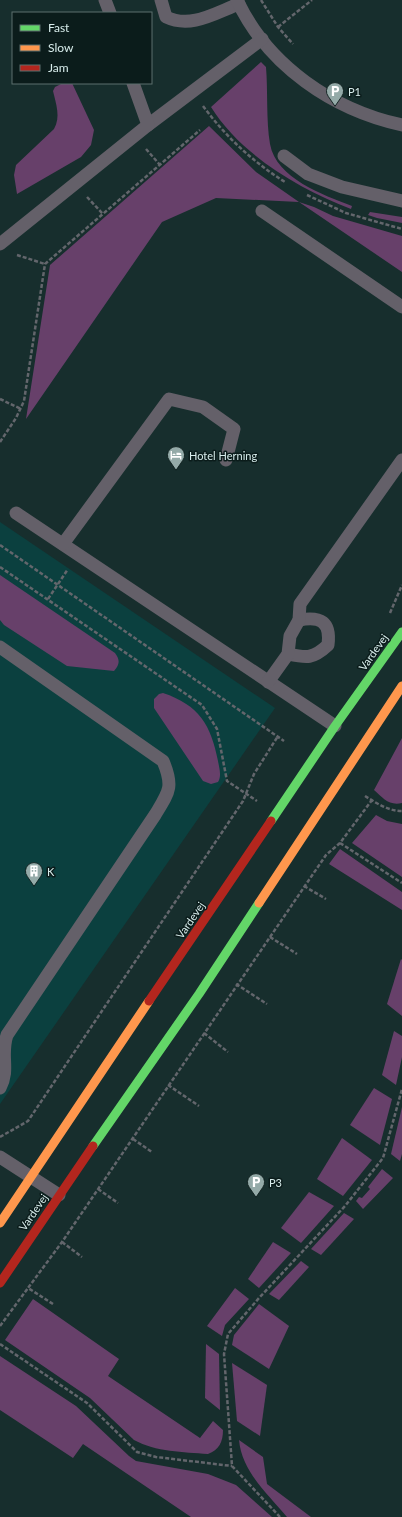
<svg xmlns="http://www.w3.org/2000/svg" width="402" height="1517" viewBox="0 0 402 1517" font-family="Lato,sans-serif">
	<style>
		.built { fill: #0b403f }
		.green { fill: #67406a }
		.lines { fill: none; stroke-linecap: round; stroke-linejoin: round }
		.path { stroke: #63666c; stroke-width: 2.5; stroke-dasharray: 4 2; stroke-linecap: butt }
		.lane { stroke: #646069; stroke-width: 13 }
		.fast { stroke: #63d668; stroke-width: 9 }
		.slow { stroke: #ff974d; stroke-width: 9 }
		.jam { stroke: #b3261e; stroke-width: 9 }
		.labels { text-anchor: middle; dominant-baseline: central; stroke-width: 3; stroke-linejoin: round; paint-order: stroke }
		.poi-label { font-size: 11px; fill: #d7eceb; stroke: #0b1c1b; text-anchor: start }
		.street-label { font-size: 11px; fill: #d7eceb; stroke: #0b1c1b }
	</style>
	<rect width="100%" height="100%" fill="#172e2d"/>
	<!-- built -->
	<path class="built" d="M0 522 275 708 0 1104Z"/>
	<!-- green -->
	<g class="green">
		<path d="M261 62 266 67C268 91 266 120 270 144 276 178 323 195 352 206L351 209C299 189 241 155 211 107Z"/>
		<path d="M63 83H72L94 130 91 145 81 157 17 194 14 175 16 165 54 129C61 117 56 104 53 91L55 87Z"/>
		<path d="M209 126 256 172 299 202 314 207 333 216 402 236V272L299 202 216 198 162 222 26 419 50 265Z"/>
		<path d="M370 212 402 217V223L377 218 368 215Z"/>
		<path d="M0 575 115 653C120 660 120 664 114 671L67 666 4 625 0 620Z"/>
		<path d="M163 693C199 705 211 725 218 761 219 767 222 776 218 782L211 784 203 781 154 708V699L159 694Z"/>
		<path d="M402 738V803C389 806 383 798 374 790Z"/>
		<path d="M376 815 387 821 402 824V877L352 843Z"/>
		<path d="M340 849 402 892V941V910L329 864Z"/>
		<path d="M401 959 402 960V1016L387 1004Z"/>
		<path d="M394 1031 402 1036V1057L396 1085 382 1075Z"/>
		<path d="M374 1088 392 1099 380 1145 350 1125Z"/>
		<path d="M402 1107V1154L400 1161 391 1154Z"/>
		<path d="M342 1138 372 1160 343 1196 317 1179Z"/>
		<path d="M382 1169 393 1178 363 1209 356 1201 359 1197 362 1198 370 1189 368 1187Z"/>
		<path d="M309 1192 334 1206 301 1243 281 1228Z"/>
		<path d="M344 1213 354 1219 321 1255 311 1249Z"/>
		<path d="M273 1242 291 1253 259 1288 248 1279Z"/>
		<path d="M301 1261 309 1267 279 1300 269 1294Z"/>
		<path d="M235 1288 249 1299 225 1325 222 1336 207 1326Z"/>
		<path d="M33 1299 119 1359 108 1376 200 1438 213 1421 223 1430C223 1442 219 1450 208 1454 183 1452 156 1452 134 1440L90 1398 5 1340Z"/>
		<path d="M259 1304 289 1326 269 1369 232 1345 234 1335Z"/>
		<path d="M206 1344 219 1354 220 1410 205 1398Z"/>
		<path d="M0 1356 76 1406 129 1456 136 1461 208 1474 236 1485 272 1517H191L83 1444 73 1458 0 1410Z"/>
		<path d="M232 1363 267 1385 260 1436 237 1421Z"/>
		<path d="M239 1440 263 1457 267 1484 311 1517H287C268 1494 242 1472 239 1440Z"/>
	</g>
	<g class="lines">
		<!-- path -->
		<g class="path">
			<path d="M261 0 278 27 293 44"/>
			<path d="M278 27 312 0"/>
			<path d="M203 106C226 137 253 162 285 182"/>
			<path d="M146 149 160 165"/>
			<path d="M307 195 346 213 402 229"/>
			<path d="M87 197 103 214"/>
			<path d="M17 255 45 264"/>
			<path d="M0 399 21 409"/>
			<path d="M0 442 16 418 24 401 45 264 200 130"/>
			<path d="M0 545 284 741"/>
			<path d="M0 567 202 705 217 729 227 781 257 801"/>
			<path d="M48 599 68 569"/>
			<path d="M390 613 402 585"/>
			<path d="M365 796C376 803 388 811 402 811"/>
			<path d="M340 843 402 883"/>
			<path d="M304 886 326 899"/>
			<path d="M270 937 297 954"/>
			<path d="M236 984 267 1004"/>
			<path d="M204 1033 228 1052"/>
			<path d="M168 1085 199 1106"/>
			<path d="M0 1137 28 1121 243 801 254 774 278 736"/>
			<path d="M133 1139 152 1152"/>
			<path d="M98 1189 118 1203"/>
			<path d="M62 1242 82 1257"/>
			<path d="M53 1304 28 1288 62 1242 326 855 340 843 372 800"/>
			<path d="M0 1326 28 1288"/>
			<path d="M0 1344 87 1403 137 1452 156 1457 232 1466"/>
			<path d="M280 1517 232 1466 224 1354 228 1334 259 1298 345 1206 383 1158 402 1089"/>
		</g>
		<!-- lane -->
		<g class="lane">
			<path d="M105 0 110 13"/>
			<path d="M161 0 166 17C191 29 215 13 239 4"/>
			<path d="M237 0C268 66 333 110 402 125"/>
			<path d="M148 125 262 39"/>
			<path d="M284 156 308 174 342 187 402 201"/>
			<path d="M262 211 402 307"/>
			<path d="M0 244 148 125 133 83"/>
			<path d="M16 513 335 726"/>
			<path d="M63 544 169 399 203 407 234 429 226 460"/>
			<path d="M0 647 163 761C174 787 169 792 155 815L7 1035C0 1056 10 1069 0 1088"/>
			<path d="M288 654C307 658 313 659 328 645 331 622 321 616 299 620"/>
			<path d="M268 682 288 654 290 636 299 620 300 604 402 460"/>
			<path d="M0 1157 59 1195"/>
		</g>
		<!-- fast -->
		<g class="fast">
			<path d="M271 821 335 726 402 632"/>
			<path d="M93 1146 199 994 259 903"/>
		</g>
		<!-- slow -->
		<g class="slow">
			<path d="M259 903 402 686"/>
			<path d="M0 1223 149 1001"/>
		</g>
		<!-- jam -->
		<g class="jam">
			<path d="M149 1001 271 821"/>
			<path d="M0 1283 93 1146"/>
		</g>
	</g>
	<!-- icons -->
	<defs>
		<g id="parking-pin" transform="scale(0.9)"><path d="M0 17L-7.5 6A9.5 9.5 0 1 1 7.5 6Z" fill="#94aaa8" stroke="#0b1c1b"/><path d="M-3.5-5.5H1a3.5 3.5 0 0 1 0 7H-1V5.5H-3.5ZM-1-3.4V-.6H.8a1.4 1.4 0 0 0 0-2.8Z" fill="#fff"/></g>
		<g id="hotel-pin" transform="scale(0.9)"><path d="M0 17L-7.5 6A9.5 9.5 0 1 1 7.5 6Z" fill="#94aaa8" stroke="#0b1c1b"/><path d="M-6-4.5h1.5V1H6V5H4.5V3h-9V5H-6ZM-4 0a1.8 1.8 0 1 1 3.6 0ZM.5 0V-2.5h3Q6-2.5 6 0Z" fill="#fff"/></g>
		<g id="building-pin" transform="scale(0.9)"><path d="M0 17L-7.5 6A9.5 9.5 0 1 1 7.5 6Z" fill="#94aaa8" stroke="#0b1c1b"/><path d="M-4-6H4V6H1V3H-1V6H-4ZM-2.5-4.3h1.7v1.8h-1.7ZM.8-4.3h1.7v1.8H.8ZM-2.5-1h1.7V.8h-1.7ZM.8-1h1.7V.8H.8Z" fill="#fff"/></g>
	</defs>
	<g fill-rule="evenodd">
		<use href="#parking-pin" x="335" y="91"/>
		<use href="#hotel-pin" x="176" y="455"/>
		<use href="#building-pin" x="34" y="871"/>
		<use href="#parking-pin" x="256" y="1182"/>
	</g>
	<g class="labels">
		<!-- poi labels -->
		<g class="poi-label">
			<text x="348" y="91">P1</text>
			<text x="189" y="455">Hotel Herning</text>
			<text x="47" y="871">K</text>
			<text x="269" y="1182">P3</text>
		</g>
		<!-- street labels -->
		<g class="street-label">
			<text transform="translate(373 652) rotate(-55)">Vardevej</text>
			<text transform="translate(190 920) rotate(-56)">Vardevej</text>
			<text transform="translate(33 1212) rotate(-56)">Vardevej</text>
		</g>
	</g>
	<!-- legend -->
	<rect x="12" y="12" width="140" height="72" fill="#0b1c1b" stroke="#5d6f6e"/>
	<rect x="20" y="25" width="20" height="6" fill="#63d668" stroke="#5d6f6e"/>
	<text x="48" y="32" font-size="12" fill="#d7eceb">Fast</text>
	<rect x="20" y="45" width="20" height="6" fill="#ff974d" stroke="#5d6f6e"/>
	<text x="48" y="52" font-size="12" fill="#d7eceb">Slow</text>
	<rect x="20" y="65" width="20" height="6" fill="#b3261e" stroke="#5d6f6e"/>
	<text x="48" y="72" font-size="12" fill="#d7eceb">Jam</text>
</svg>
